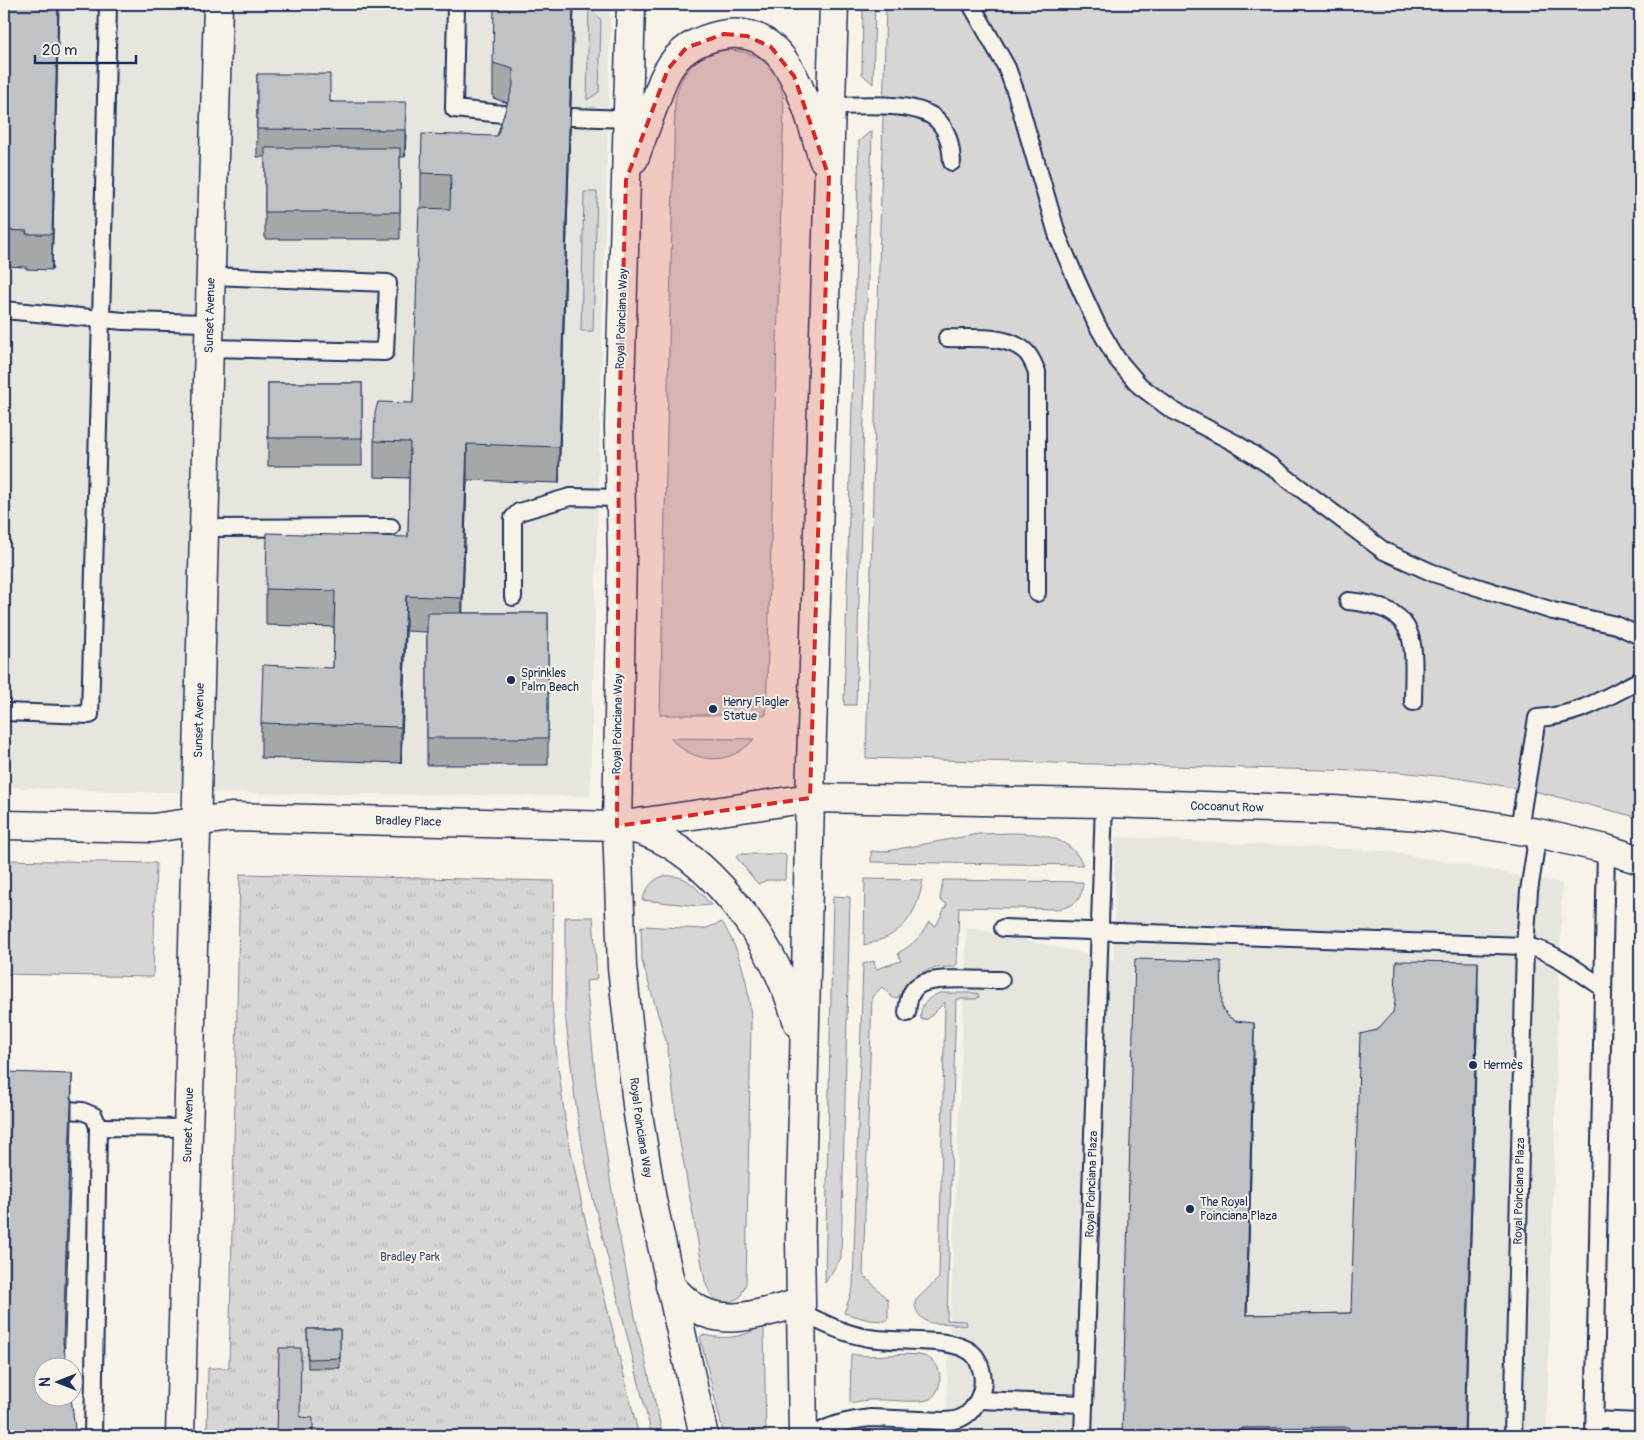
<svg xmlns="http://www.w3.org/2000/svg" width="1644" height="1440" viewBox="0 0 1644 1440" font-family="Pangolin,sans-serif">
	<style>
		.built { fill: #e6e5de }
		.green { fill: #d7d6d4; stroke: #798299 }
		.park { fill: url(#park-tufts); stroke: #798299 }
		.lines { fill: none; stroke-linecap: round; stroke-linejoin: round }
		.lane-casing { stroke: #1b2f5e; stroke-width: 20 }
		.street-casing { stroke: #1b2f5e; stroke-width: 31 }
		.secondary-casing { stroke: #1b2f5e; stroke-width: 31 }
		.primary-casing { stroke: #1b2f5e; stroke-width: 31 }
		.lane { stroke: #f7f3e8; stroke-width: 16 }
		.street { stroke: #f7f3e8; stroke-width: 28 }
		.secondary { stroke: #f7f3e8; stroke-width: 28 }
		.primary { stroke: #f7f3e8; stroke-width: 28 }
		.wall { fill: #a5a8a9; stroke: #1b2f5e }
		.shaded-wall { fill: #86888a; stroke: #1b2f5e }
		.building { fill: #c0c3c5; stroke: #1b2f5e }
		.marked { fill: #d62828; fill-opacity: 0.2; stroke: #d62828; stroke-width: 4; stroke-dasharray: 10 6; stroke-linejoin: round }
		.poi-dot { fill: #1b2f5e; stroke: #f7f3e8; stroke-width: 2 }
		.labels { text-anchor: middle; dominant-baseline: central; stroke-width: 4; stroke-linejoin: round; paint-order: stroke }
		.street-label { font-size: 12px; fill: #1b2f5e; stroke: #f7f3e8 }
		.poi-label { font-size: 12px; fill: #1b2f5e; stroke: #f7f3e8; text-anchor: start }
		.park-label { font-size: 12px; fill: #415076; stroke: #f7f3e8 }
	</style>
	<defs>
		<pattern id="park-tufts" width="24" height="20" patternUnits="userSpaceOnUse" patternTransform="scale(1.25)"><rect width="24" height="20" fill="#d7d6d4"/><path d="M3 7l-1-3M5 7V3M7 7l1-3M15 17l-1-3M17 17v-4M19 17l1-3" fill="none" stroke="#b8b8b8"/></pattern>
	</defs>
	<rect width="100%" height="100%" fill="#f7f3e8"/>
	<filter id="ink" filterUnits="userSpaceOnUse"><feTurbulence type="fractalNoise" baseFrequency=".02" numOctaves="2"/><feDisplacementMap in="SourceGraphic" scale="10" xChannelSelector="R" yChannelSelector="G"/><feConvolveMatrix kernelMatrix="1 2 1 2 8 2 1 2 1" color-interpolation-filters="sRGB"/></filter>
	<g filter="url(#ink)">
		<!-- built -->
		<g class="built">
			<path d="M4 4H611L590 796 143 792 4 787Z"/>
			<path d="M1115 837 1385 851 1562 883 1546 1436H945L967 927 1114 960Z"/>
		</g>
		<!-- green -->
		<g class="green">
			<path d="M863 4H875L873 84 862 74Z"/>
			<path d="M886 4H1640V818L1538 792 1457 778 1399 772 866 758Z"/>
			<path d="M589 6 601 20 599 92 587 100Z"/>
			<path d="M725 50C761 50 782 69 784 105L766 715H660L675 102C680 73 694 55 725 50Z"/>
			<path d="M872 130 856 705H844L859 141Z"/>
			<path d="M584 192H597L593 331H581Z"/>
			<path d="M670 738 754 739C730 767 694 764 670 738Z"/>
			<path d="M978 834C1013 834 1066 825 1083 865L871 862V851L882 852Z"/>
			<path d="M739 854H784L786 856 785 880H767L758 884 736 857Z"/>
			<path d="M4 860 156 863 153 977 4 974Z"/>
			<path d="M664 876C689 874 696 888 711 905L698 906 642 900C647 888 652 879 664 876Z"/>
			<path d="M865 879 923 880C916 918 902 936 864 945Z"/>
			<path d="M943 880 1083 882C1082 900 1076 905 1059 909L959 907 957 964 954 967C920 967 917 974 897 998H893L882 987 872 997 863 1274 888 1300V1319L885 1321 869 1320 844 1313 853 1288 863 964 874 961 876 969 901 961 898 953C913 945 921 936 929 922L936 926 947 904 940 900Z"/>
			<path d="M833 896 850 897 841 1258 825 1283Z"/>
			<path d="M565 917H593L597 978 595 980 586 981 596 1084 616 1219 636 1321 663 1436H652L593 1198 583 1150 575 1099 565 1013Z"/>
			<path d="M722 922C741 953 749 985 751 1021L746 1284 740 1297C721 1309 711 1300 705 1281L678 1131 667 1044 642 961 641 926 704 929Z"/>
			<path d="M939 993H976L978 994 979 997 976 999H956L947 1320 966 1321 967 1325C962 1327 958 1324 952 1324 945 1323 938 1324 932 1323 923 1322 912 1310 916 1300L939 1278 945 1002 928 1019 923 1020 921 1019C919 1005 928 998 939 993Z"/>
			<path d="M760 1327 764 1329 766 1436H724L700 1337 702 1335C725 1339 739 1339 760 1327Z"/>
			<path d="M851 1354C875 1359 900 1351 924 1356 930 1358 935 1362 938 1368 942 1378 940 1393 930 1399 919 1404 887 1399 873 1400 865 1400 858 1401 850 1403Z"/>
		</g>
		<!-- park -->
		<path class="park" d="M240 874 554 881 552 1003 556 1050 566 1127 583 1211 639 1436H207L208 1368H229Z"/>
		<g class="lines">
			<!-- lane casing -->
			<g class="lane-casing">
				<g id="lane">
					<path d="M456 4 454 109 513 115"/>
					<path d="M971 4 1007 68 1016 93 1058 237 1076 279 1097 325 1117 359 1140 386 1172 410 1235 443 1268 464 1384 551 1433 573 1553 611 1616 625 1640 636"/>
					<path d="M831 106C858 106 921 100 939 122 949 133 951 148 952 162"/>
					<path d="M571 117 628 119"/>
					<path d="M4 310 124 321 210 323"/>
					<path d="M947 338C972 339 1005 334 1025 351 1031 356 1034 365 1037 372V593"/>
					<path d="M209 348 385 352 388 283 211 276"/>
					<path d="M204 528 391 527"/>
					<path d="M513 597V518L519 512 570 497 621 498"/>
					<path d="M1348 601C1421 608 1414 641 1413 702"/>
					<path d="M4 712 90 715 102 282 108 4"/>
					<path d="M1519 829 1537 718C1577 716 1605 698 1640 680"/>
					<path d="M1003 928 1525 946C1555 951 1579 972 1603 988"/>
					<path d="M907 1013C908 1003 909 991 919 985 933 976 982 980 1001 980"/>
					<path d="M51 1109 82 1111 94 1116 98 1127"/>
					<path d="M800 1312C821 1322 842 1333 864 1337 892 1344 951 1335 972 1353 977 1357 979 1363 981 1369 985 1381 982 1395 975 1405 967 1418 957 1421 943 1421L871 1418C850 1420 830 1424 813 1436"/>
					<path d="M979 1400 1084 1404"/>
					<path d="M1595 1420 1640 1422"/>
					<path d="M93 1436 98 1127 188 1128"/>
					<path id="s1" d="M1083 1436 1104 803"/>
					<path id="s2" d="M1513 1436 1525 946 1529 891 1538 833"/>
					<path d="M1594 1436 1606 849"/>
				</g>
			</g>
			<!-- street casing -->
			<g class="street-casing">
				<g id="street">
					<path id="s3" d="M180 1436 218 4"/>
				</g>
			</g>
			<!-- secondary casing -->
			<g class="secondary-casing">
				<g id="secondary">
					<path id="s4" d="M4 825 153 828 231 817 617 826 810 798 1104 803 1333 810 1435 817 1538 833 1606 849 1640 860"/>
				</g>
			</g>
			<!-- primary casing -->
			<g class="primary-casing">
				<g id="primary">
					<path id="s5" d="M631 4 619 426 622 555 617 826 622 967 638 1114 652 1200 704 1436"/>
					<path d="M634 159 663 80C673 57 688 44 713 37 789 15 806 107 823 159"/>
					<path d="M617 826C627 828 638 829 647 833 708 856 765 934 788 994 792 1004 795 1014 798 1023"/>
					<path d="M670 1286C677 1292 683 1299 690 1304 723 1330 764 1312 800 1303"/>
					<path d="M803 1436 800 1239 810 798 834 4"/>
				</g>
			</g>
			<!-- lane -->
			<use href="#lane" class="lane"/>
			<!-- street -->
			<use href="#street" class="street"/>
			<!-- secondary -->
			<use href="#secondary" class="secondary"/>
			<!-- primary -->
			<use href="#primary" class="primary"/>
		</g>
		<!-- wall -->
		<g class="wall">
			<path d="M4 4H59L52 270 26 269V267L4 266Z"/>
			<path d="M574 4 559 483 467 480 462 613H548V765H427V632L406 631 401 763 261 758V723L333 668 334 627 266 625V589L408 537 409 478 374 477V441L413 403 421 208V173L497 136 508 103 493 98V63Z"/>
			<path d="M257 74 406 129 405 157H400V239H265V157H257Z"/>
			<rect x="268" y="383" width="94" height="83"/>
			<path d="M1478 998 1465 1436H1122L1222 1007 1254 1059 1247 1315 1351 1313 1377 1030Z"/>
			<path d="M1640 1304V1381H1639V1346Z"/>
			<path d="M307 1329H340V1368H308Z"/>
		</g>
		<!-- shaded-wall -->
		<g class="shaded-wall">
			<path d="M58 4H59L52 270V234Z"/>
			<path d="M573 4H574L559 483V447Z"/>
			<path d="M406 102V129L405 157V130Z"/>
			<path d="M467 444V480L462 633V598Z"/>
			<path d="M406 596V631L401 763V727Z"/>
			<path d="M1478 962V998L1465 1436H1464Z"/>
			<path d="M1254 1023V1059L1246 1350V1315Z"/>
			<path d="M72 1074V1124L64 1368 63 1343Z"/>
		</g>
		<!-- building -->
		<g class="building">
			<path d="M4 4H58L52 234H26L27 231 4 230Z"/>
			<path d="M494 4H573L559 447 467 444 462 598 406 596 401 727 261 723 263 665 333 668 335 591 266 589 267 533 408 537 410 442 374 441 375 413 378 402 413 403 419 208 450 209 451 174 421 173 422 134 497 136 513 86V69L493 63Z"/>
			<path d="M257 74H330V102H406L405 130 257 129Z"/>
			<rect x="265" y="148" width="135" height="64"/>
			<rect x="268" y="383" width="94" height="55"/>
			<rect x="427" y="613" width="121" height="125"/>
			<path d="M1135 959 1221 961 1222 1007 1228 1016 1235 1021 1254 1023 1246 1315 1351 1313 1360 1034 1377 1030 1393 1012 1395 1002 1396 961 1478 962 1464 1436H1349V1427L1242 1428V1436H1122Z"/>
			<path d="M4 1072 72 1074 63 1343 67 1368H42V1398H71L76 1436H4Z"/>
			<path d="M1640 1304V1346H1639Z"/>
			<path d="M307 1329H340V1358L308 1359Z"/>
			<path d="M279 1348H301L300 1417 313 1418V1436H277Z"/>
		</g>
	</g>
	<!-- marked area -->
	<path class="marked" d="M724 34 747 36 771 47 794 76 829 177 810 798 617 826 619 426 626 180 668 69 686 48Z"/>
	<!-- markers -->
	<g class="poi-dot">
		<circle cx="511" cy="680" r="5"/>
		<circle cx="713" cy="709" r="5"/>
		<circle cx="1473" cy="1065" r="5"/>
		<circle cx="1190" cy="1209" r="5"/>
	</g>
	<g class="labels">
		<!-- street labels -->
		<g class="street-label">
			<text stroke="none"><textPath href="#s3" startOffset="1121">Sunset Avenue</textPath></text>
			<text transform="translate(622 319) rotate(-88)">Royal Poinciana Way</text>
			<text stroke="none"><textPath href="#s3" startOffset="716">Sunset Avenue</textPath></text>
			<text transform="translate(618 724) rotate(-89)">Royal Poinciana Way</text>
			<text stroke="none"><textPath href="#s4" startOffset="1226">Cocoanut Row</textPath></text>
			<text stroke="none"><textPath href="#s4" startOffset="405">Bradley Place</textPath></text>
			<text stroke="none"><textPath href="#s3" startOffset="311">Sunset Avenue</textPath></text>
			<text stroke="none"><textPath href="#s5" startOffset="1125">Royal Poinciana Way</textPath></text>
			<text stroke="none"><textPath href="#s1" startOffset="252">Royal Poinciana Plaza</textPath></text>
			<text stroke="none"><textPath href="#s2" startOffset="245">Royal Poinciana Plaza</textPath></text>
		</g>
		<!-- poi labels -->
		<g class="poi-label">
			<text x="521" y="673">Sprinkles<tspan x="521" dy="14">Palm Beach</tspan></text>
			<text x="723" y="702">Henry Flagler<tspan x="723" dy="14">Statue</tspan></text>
			<text x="1483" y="1065">Hermès</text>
			<text x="1200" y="1202">The Royal<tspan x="1200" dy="14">Poinciana Plaza</tspan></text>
		</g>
		<!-- park labels -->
		<g class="park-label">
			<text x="410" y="1257">Bradley Park</text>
		</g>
	</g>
	<!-- margin -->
	<rect width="1644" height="1440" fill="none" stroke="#f7f3e8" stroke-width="20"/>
	<rect x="10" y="10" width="1624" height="1420" fill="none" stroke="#1b2f5e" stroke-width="2" filter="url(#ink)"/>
	<!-- north arrow -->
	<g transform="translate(58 1382) rotate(270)"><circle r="24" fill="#f7f3e8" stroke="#9fa5b1"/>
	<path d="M0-4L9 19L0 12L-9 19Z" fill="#1b2f5e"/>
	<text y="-8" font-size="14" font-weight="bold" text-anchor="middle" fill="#1b2f5e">N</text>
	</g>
	<!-- scale -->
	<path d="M35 55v8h101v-8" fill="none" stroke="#1b2f5e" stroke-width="2.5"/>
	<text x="42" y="55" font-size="15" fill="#1b2f5e" stroke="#f7f3e8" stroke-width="4" paint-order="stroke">20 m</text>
</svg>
